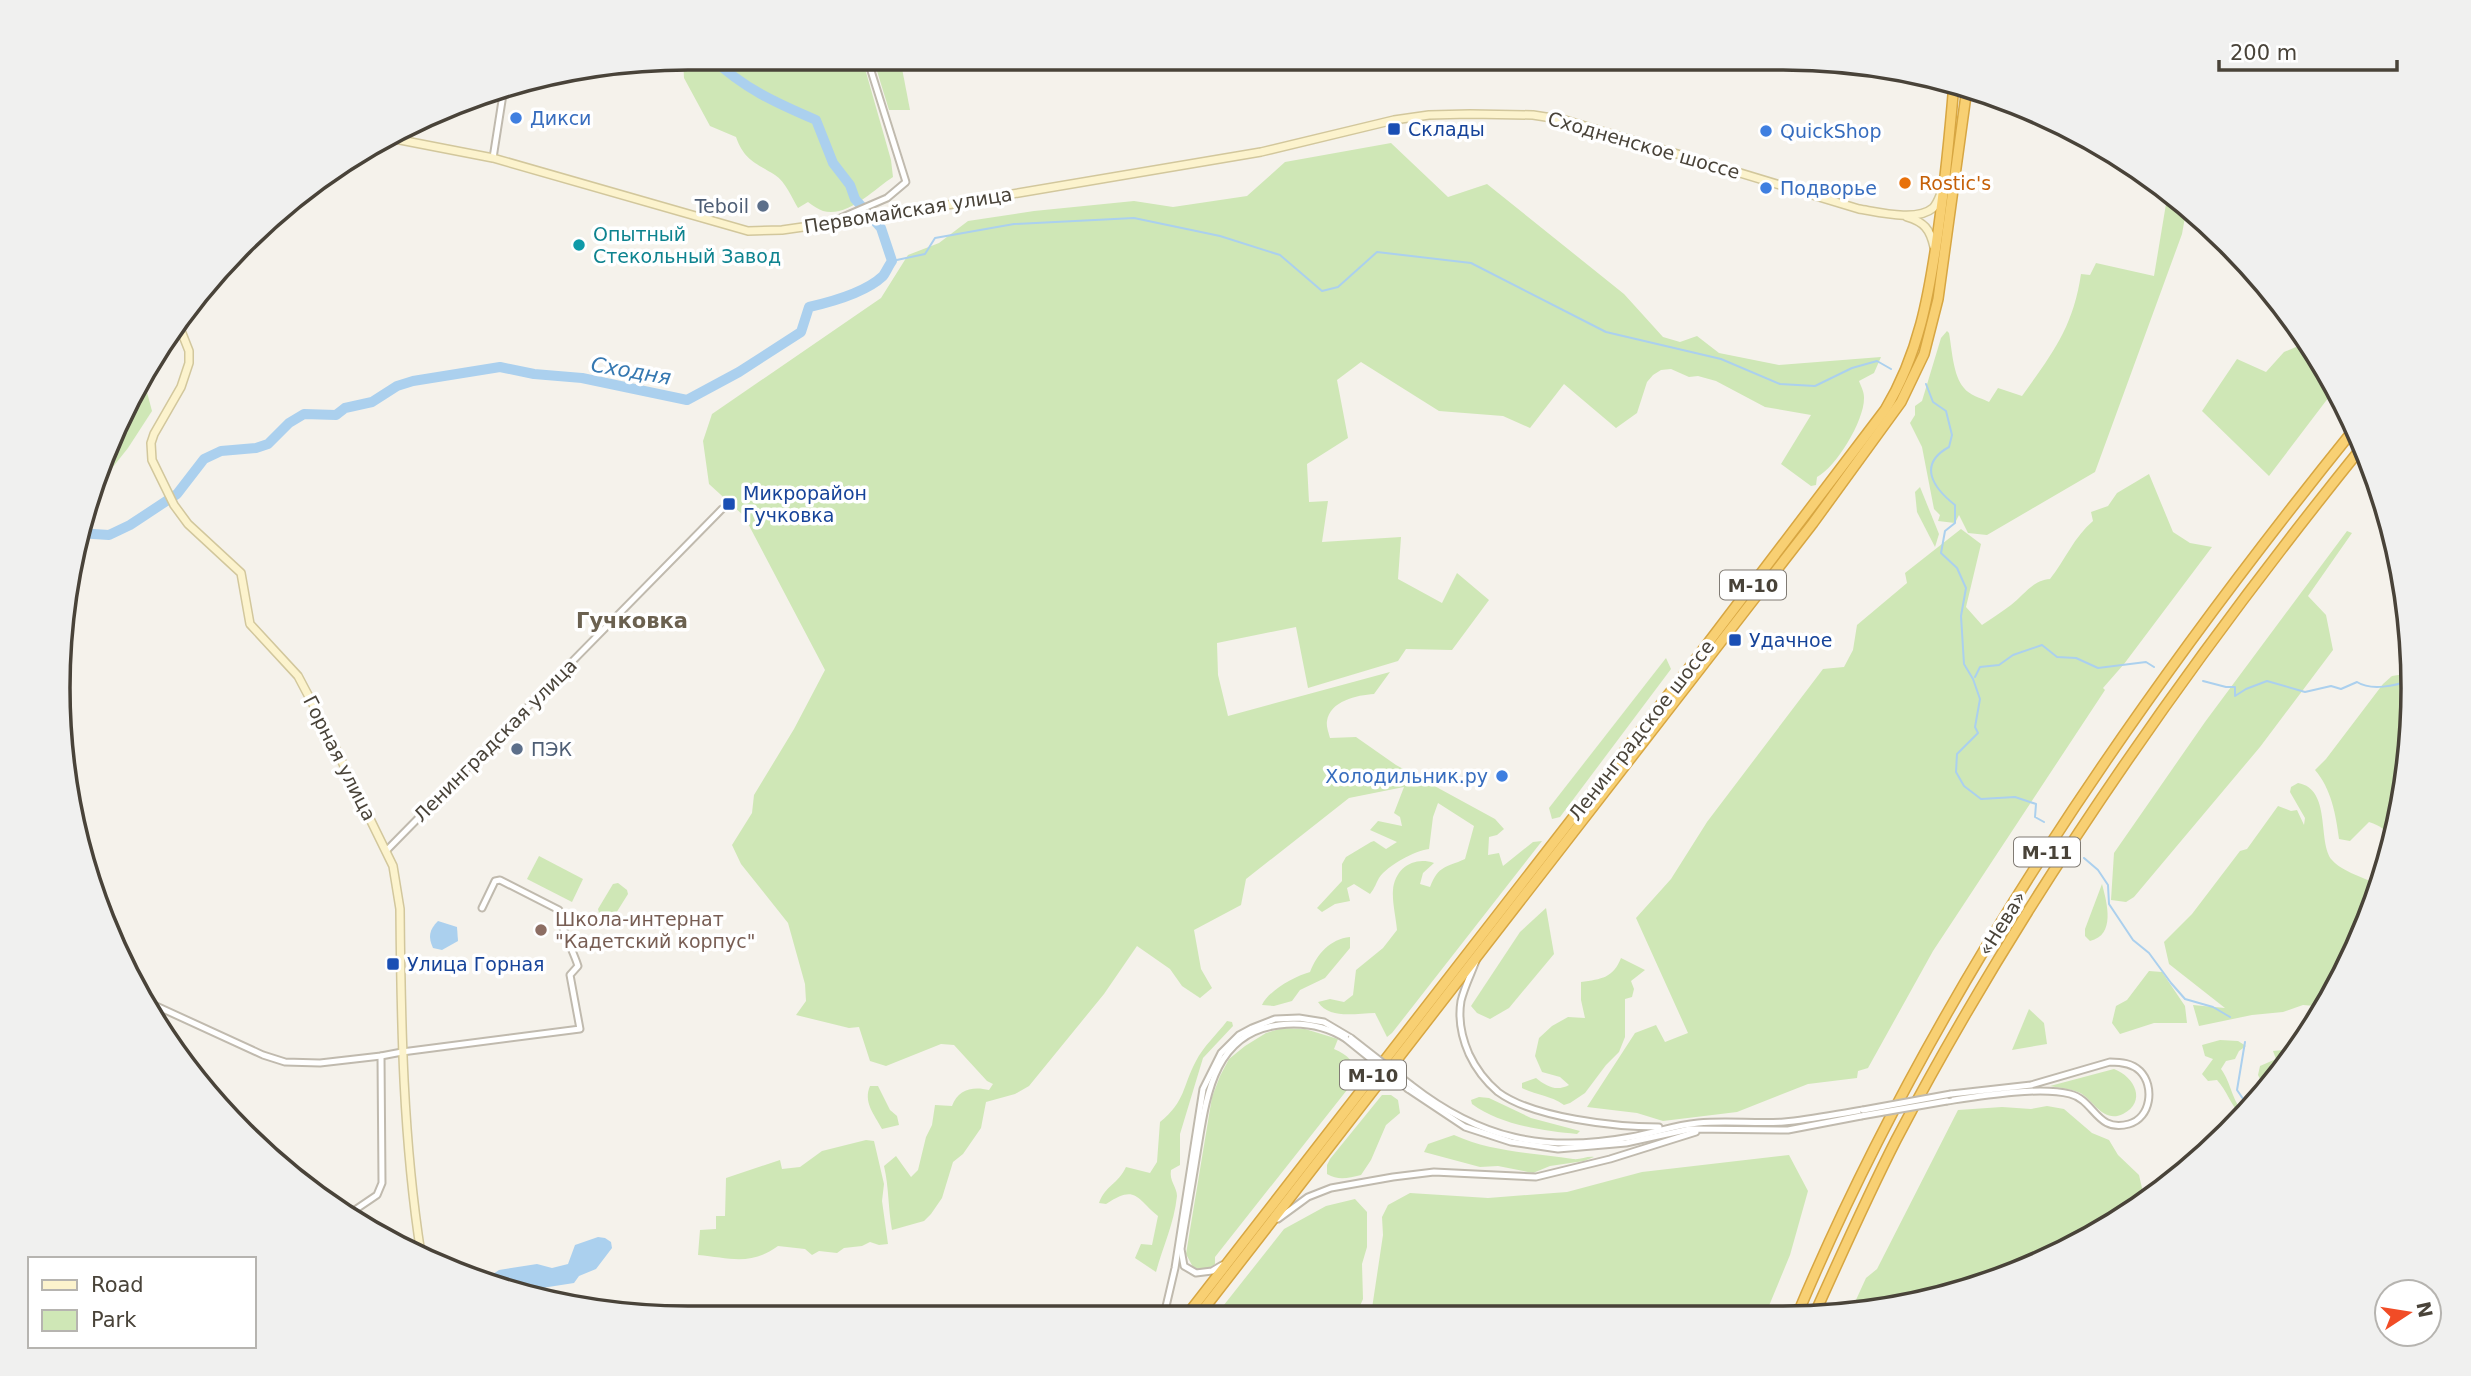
<svg xmlns="http://www.w3.org/2000/svg" width="2471" height="1376" viewBox="0 0 2471 1376" font-family="'DejaVu Sans',sans-serif">
	<style>
		.green { fill: #cfe7b6 }
		.water { fill: #abd0ee }
		.lines { fill: none; stroke-linecap: round; stroke-linejoin: round }
		.stream { stroke: #abd0ee; stroke-width: 2 }
		.river { stroke: #abd0ee; stroke-width: 10 }
		.street-casing { stroke: #c0baae; stroke-width: 9 }
		.secondary-casing { stroke: #d2c79c; stroke-width: 10 }
		.highway-casing { stroke: #d7a642; stroke-width: 12 }
		.street { stroke: #fff; stroke-width: 5 }
		.secondary { stroke: #fcf3cd; stroke-width: 7 }
		.highway { stroke: #f8d073; stroke-width: 9 }
		.street-bridge-casing { stroke: #c0baae; stroke-width: 9; stroke-linecap: butt }
		.street-bridge { stroke: #fff; stroke-width: 5 }
		.shop-dot { fill: #3f7fe0; stroke: #fff; stroke-width: 2.5 }
		.transit-dot { fill: #1a4fb4; stroke: #fff; stroke-width: 2.5 }
		.food-dot { fill: #e8710a; stroke: #fff; stroke-width: 2.5 }
		.service-dot { fill: #5c6f8a; stroke: #fff; stroke-width: 2.5 }
		.culture-dot { fill: #0f9aa8; stroke: #fff; stroke-width: 2.5 }
		.education-dot { fill: #8d6e63; stroke: #fff; stroke-width: 2.5 }
		.labels { text-anchor: middle; dominant-baseline: central; stroke-width: 7; stroke-linejoin: round; paint-order: stroke }
		.shield { fill: #fff; stroke: #807b74; stroke-width: 2 }
		.shield-label { font-size: 18px; font-weight: bold; fill: #494339 }
		.shop-label { font-size: 19px; fill: #366cbe; stroke: #fff; text-anchor: start }
		.transit-label { font-size: 19px; fill: #164399; stroke: #fff; text-anchor: start }
		.street-label { font-size: 19px; fill: #494339; stroke: #fff }
		.food-label { font-size: 19px; fill: #c56008; stroke: #fff; text-anchor: start }
		.service-label { font-size: 19px; fill: #4e5e75; stroke: #fff; text-anchor: end }
		.culture-label { font-size: 19px; fill: #0d838f; stroke: #fff; text-anchor: start }
		.education-label { font-size: 19px; fill: #785e54; stroke: #fff; text-anchor: start }
		.water-label { font-size: 21px; font-style: italic; fill: #3578b1; stroke: #fff }
		.neighbourhood-label { font-size: 21px; font-weight: bold; fill: #6b6150; stroke: #fff }
		.rim { fill: none; stroke: #494339; stroke-width: 3.5 }
	</style>
	<rect width="100%" height="100%" fill="#f5f2eb"/>
	<!-- green -->
	<g class="green">
		<path d="M688 58H862L891 160 893 177C874 189 848 218 823 211 818 209 812 205 808 202L798 208C792 198 785 181 775 175 756 163 744 160 736 137L710 126 684 78 683 59Z"/>
		<path d="M873 58H900L910 110H889Z"/>
		<path d="M1391 143 1448 197 1487 184 1624 294 1663 337 1680 342 1697 336 1719 353 1779 365 1881 357 1874 373 1859 381C1861 386 1864 392 1864 397 1865 420 1836 467 1817 477L1816 485 1811 486 1781 464 1811 415 1765 407 1716 381 1698 376 1689 377 1671 369 1661 370 1653 375 1647 382 1637 413 1616 428 1564 384 1530 428 1503 416 1439 411 1361 362 1337 380 1348 438 1307 464 1309 502 1328 501 1322 542 1401 537 1398 579 1442 603 1457 573 1489 600 1452 650 1406 649 1398 661 1308 688 1296 627 1217 643 1218 675 1228 716 1390 672 1374 694C1357 695 1330 701 1327 721 1326 726 1329 734 1330 738L1356 737 1396 765 1495 819 1504 829 1497 835 1489 837 1488 855 1499 853 1503 866 1533 842 1542 841 1392 1033 1387 1037 1375 1013C1356 1013 1330 1020 1318 1002L1330 999 1344 1002 1353 995 1356 970 1383 948 1397 930C1396 918 1392 902 1393 890 1395 868 1414 856 1434 863L1423 873 1420 884 1430 887C1439 865 1445 868 1465 859L1474 826 1438 803 1433 817 1429 849C1414 851 1388 865 1379 878 1376 883 1375 888 1370 894L1354 884 1347 888 1350 901 1335 904 1322 912 1317 908 1342 881V864L1346 857 1371 842 1374 841 1386 849 1397 842 1370 830 1378 821 1402 826 1400 817 1394 813 1404 787 1349 798 1246 879 1241 905 1194 930 1201 969 1212 988 1200 998 1182 986 1170 969 1137 946 1104 994 1029 1086 1015 1094 986 1102 981 1128 963 1154 953 1162 942 1198 931 1214 924 1221 892 1230C888 1208 889 1187 884 1166L896 1156 911 1177 918 1170 926 1137 932 1125 935 1105 952 1106C958 1089 973 1086 989 1090L993 1084 987 1081 954 1045 941 1044 886 1066 870 1061 859 1027 849 1028 796 1015 806 1001 805 984 788 923 741 864 732 845 752 813 754 795 794 729 825 670 744 516 709 484 703 441 712 414 881 298 908 255 939 243 968 221 1034 211 1134 201 1173 207 1247 196 1285 162Z"/>
		<path d="M2168 192 2187 206 2182 234 2095 472 1987 535 1968 533 1959 515 1955 523 1938 521 1940 515 1934 509 1922 447 1910 423 1915 415V406L1922 401 1941 338 1947 331 1949 333C1952 349 1953 376 1964 388 1969 395 1981 398 1989 402L1998 388 2022 396C2052 354 2073 328 2081 274L2090 275 2096 263 2154 276Z"/>
		<path d="M2305 340 2335 389 2269 476 2202 411 2237 359 2266 372 2284 352 2303 344Z"/>
		<path d="M144 381 152 411 128 448 97 487Z"/>
		<path d="M2149 474 2173 532 2190 543 2212 547 2124 664 2103 688 2105 690 1933 951 1868 1068 1858 1071 1857 1078 1808 1084 1737 1112 1663 1121 1637 1113 1587 1107 1635 1033 1656 1025 1665 1042 1688 1033 1636 918 1671 879 1707 822 1823 669 1844 667 1853 650 1857 625 1907 583 1905 573 1961 529 1981 544 1966 607 1982 625C1992 618 2002 612 2011 605 2024 595 2033 580 2050 579 2065 560 2074 537 2093 521L2091 512 2108 506 2117 493Z"/>
		<path d="M1920 487 1939 534 1935 547 1917 512 1915 492Z"/>
		<path d="M2347 531 2352 533 2308 596 2326 615 2333 650 2260 747 2134 897 2126 902 2111 900 2114 853 2205 722Z"/>
		<path d="M1666 658 1671 669 1560 817 1552 819 1549 808Z"/>
		<path d="M2411 673 2408 770 2391 843C2388 830 2381 826 2369 822L2350 841 2339 839C2336 815 2331 788 2315 770L2326 759 2383 684 2392 676Z"/>
		<path d="M2298 783C2332 789 2317 842 2332 860 2341 871 2367 879 2381 886L2380 890 2326 1007 2303 1005 2283 1012 2252 1015 2199 1026 2193 1005 2225 1008 2169 964 2164 942 2192 914 2240 851 2247 849 2278 806 2291 811 2297 810 2304 825 2305 818 2290 792 2291 787Z"/>
		<path d="M539 856 583 879 572 902 527 879Z"/>
		<path d="M618 883 627 890 628 894 613 918 608 919 599 913 598 909 613 884Z"/>
		<path d="M2102 884C2107 903 2116 935 2090 941L2085 936V929Z"/>
		<path d="M1546 908 1554 954 1509 1008 1490 1019 1477 1013 1471 1006 1520 932Z"/>
		<path d="M1350 937V948L1325 978 1300 990 1292 1001 1274 1006 1262 1005C1268 991 1295 976 1310 972 1317 954 1330 939 1350 937Z"/>
		<path d="M1621 958 1645 970 1631 981 1634 989 1632 997 1625 999V1037L1619 1052 1606 1065 1585 1093 1570 1103 1564 1105C1550 1095 1536 1095 1522 1088V1083L1536 1078C1546 1086 1556 1092 1569 1085L1560 1077 1542 1072 1535 1056 1539 1038 1552 1026 1568 1017 1585 1018 1581 1000V982C1602 979 1613 978 1621 958Z"/>
		<path d="M2149 971 2162 972 2185 1006 2187 1023H2154L2120 1034 2112 1023 2116 1006 2127 1000Z"/>
		<path d="M2029 1009 2044 1023 2047 1044 2012 1050Z"/>
		<path d="M1227 1021 1232 1022 1233 1026 1203 1058 1180 1134V1165L1171 1170C1169 1181 1177 1187 1177 1196 1174 1224 1163 1246 1156 1272L1135 1258 1141 1244 1152 1245 1158 1216C1136 1198 1136 1184 1106 1204L1099 1203C1105 1186 1118 1184 1126 1167L1150 1173 1157 1162 1160 1122C1186 1101 1182 1087 1196 1061 1203 1047 1217 1034 1227 1021Z"/>
		<path d="M1283 1028 1305 1029 1338 1039 1334 1049C1348 1055 1354 1061 1358 1076L1215 1257V1264C1208 1270 1203 1272 1194 1269L1186 1254 1212 1097 1220 1076 1229 1059 1245 1046 1266 1033Z"/>
		<path d="M2220 1040 2238 1041 2246 1046 2239 1051 2235 1059 2226 1061 2221 1069C2232 1084 2231 1100 2245 1114L2242 1117C2230 1104 2227 1091 2217 1080L2208 1081 2202 1074 2213 1059 2205 1056 2202 1045Z"/>
		<path d="M2283 1050 2294 1052 2266 1091 2258 1075 2260 1066 2276 1059 2273 1051Z"/>
		<path d="M2114 1069C2135 1077 2147 1102 2123 1114 2104 1123 2095 1103 2082 1094 2074 1089 2060 1088 2050 1086Z"/>
		<path d="M870 1086H878L890 1110 897 1116 899 1125 882 1129C874 1114 863 1102 870 1086Z"/>
		<path d="M1382 1095H1391L1398 1100 1400 1113 1386 1125 1371 1160 1361 1175C1348 1178 1339 1181 1327 1174V1165L1330 1159Z"/>
		<path d="M1479 1097 1489 1098 1531 1118 1580 1131 1577 1134C1544 1131 1500 1125 1472 1104L1471 1100Z"/>
		<path d="M2047 1106 2064 1109 2092 1133 2109 1140 2118 1155 2139 1175 2145 1201 2133 1212 1986 1285 1865 1313H1850L1866 1278 1877 1269 1958 1110 2002 1107 2031 1109Z"/>
		<path d="M1454 1135C1491 1152 1534 1153 1573 1159 1580 1160 1587 1156 1594 1157L1584 1161 1550 1166 1533 1173 1498 1166 1480 1167 1424 1152 1428 1144Z"/>
		<path d="M866 1140 874 1141 884 1184 882 1201 888 1244 879 1245 870 1242 862 1246 844 1248 837 1253 819 1251 812 1255 805 1249 778 1246C751 1266 730 1258 698 1255L700 1230 716 1229V1216H725L726 1178 780 1160 782 1169 800 1167 822 1151Z"/>
		<path d="M1789 1155 1808 1191 1790 1255 1766 1313 1371 1315 1383 1235 1382 1217 1388 1205 1410 1193 1488 1198 1567 1192 1642 1172Z"/>
		<path d="M1355 1199 1367 1212V1247L1362 1264 1363 1299 1356 1315H1216L1284 1229 1326 1206Z"/>
	</g>
	<!-- water -->
	<g class="water">
		<path d="M438 921 457 927 458 941 442 950 433 948C428 937 429 930 438 921Z"/>
		<path d="M598 1237 605 1238 611 1242 612 1248 596 1269 579 1276 574 1283 529 1290 519 1294 484 1280 499 1270 537 1264 552 1268 568 1264 575 1245Z"/>
	</g>
	<g class="lines">
		<!-- stream -->
		<g class="stream">
			<path d="M892 261 925 254 935 238 1014 224 1134 218 1220 236 1280 255 1322 291 1338 287 1377 252 1471 263 1606 332 1721 359 1780 384 1815 386 1852 368 1877 361 1891 369"/>
			<path d="M1926 384 1933 402 1946 411 1952 435 1949 447C1918 464 1932 487 1955 505V523L1945 531 1941 553 1957 568 1966 588 1961 616 1964 664 1973 679 1980 699 1975 727 1978 733 1957 754 1956 772 1964 786 1981 799 2015 797 2036 804 2035 817 2044 822"/>
			<path d="M1975 677 1980 667 1999 665 2013 655 2042 645 2057 657 2076 658 2098 668 2146 662 2154 667"/>
			<path d="M2203 681 2226 687H2235V696L2246 689 2267 681 2305 692 2331 686 2341 689 2357 682C2371 691 2395 686 2411 680"/>
			<path d="M2084 858 2098 870 2108 885 2109 904 2133 940 2149 953 2171 983 2185 999 2213 1007 2230 1017"/>
			<path d="M2245 1042 2237 1090 2250 1109"/>
		</g>
		<!-- river -->
		<path class="river" d="M78 533 109 535 130 525 177 494 204 459 221 451 256 448 268 444 289 423 304 414 336 415 345 408 372 402 397 386 413 381 500 367 534 374 582 378 687 400 739 372 801 332 809 307C831 302 866 292 883 276 886 272 889 265 892 261L881 228 855 199 850 185 833 163 816 120C776 103 743 88 712 58"/>
		<!-- street casing -->
		<g class="street-casing">
			<g id="street">
				<path d="M493 158 504 88"/>
				<path d="M836 220 887 198 906 182 867 58"/>
				<path d="M386 851 722 509"/>
				<path d="M1476 961C1471 974 1464 988 1461 1001 1458 1019 1462 1038 1469 1054 1476 1069 1485 1081 1498 1092 1533 1118 1616 1127 1659 1127"/>
				<path d="M152 1004 263 1055 285 1062 320 1063 381 1056 402 1052 580 1029 570 975 578 966C572 947 561 931 559 910L500 880 495 881 482 908"/>
				<path d="M1411 1085C1480 1139 1544 1153 1631 1137 1654 1133 1675 1125 1698 1123 1727 1120 1755 1124 1784 1122 1810 1120 1837 1114 1863 1110"/>
				<path d="M1408 1089 1465 1127 1511 1142 1558 1149 1626 1143 1690 1129 1788 1130 1861 1116"/>
				<path d="M1947 1101C1980 1096 2039 1086 2070 1094 2095 1100 2096 1133 2129 1124 2151 1118 2155 1086 2140 1071 2132 1063 2121 1062 2110 1062L2031 1085 1951 1094"/>
				<path d="M349 1214 377 1195 382 1183 381 1056"/>
				<path d="M1278 1219 1308 1197 1331 1188 1393 1177 1434 1172 1536 1177 1610 1159 1696 1132"/>
				<path d="M1222 1265 1212 1271 1196 1273 1184 1266 1181 1249C1186 1217 1192 1185 1197 1153 1206 1100 1212 1033 1279 1025 1304 1022 1326 1026 1346 1039"/>
				<path d="M1164 1315 1175 1268 1203 1089 1221 1053 1239 1035 1252 1028 1275 1019 1299 1018 1324 1022 1351 1038"/>
			</g>
		</g>
		<!-- secondary casing -->
		<g class="secondary-casing">
			<g id="secondary">
				<path d="M395 139 493 158 748 231 782 230 894 214 1261 152 1394 120 1429 115 1470 114 1533 115 1565 120 1859 209C1878 212 1917 222 1933 208 1937 204 1939 198 1941 193"/>
				<path d="M1907 217C1924 222 1930 229 1934 247"/>
				<path d="M178 323 189 351V363L181 387 154 434 151 443 152 460 174 505 188 524 241 573 250 624 298 676 326 729 393 866 400 909C401 1025 403 1139 421 1254"/>
			</g>
		</g>
		<!-- highway casing -->
		<g class="highway-casing">
			<g id="highway">
				<path d="M1798 1313C1932 994 2138 697 2355 428"/>
				<path d="M1815 1313C1841 1255 1867 1197 1896 1140 2025 894 2188 663 2362 447"/>
				<path d="M1187 1315 1686 672 1885 410C1919 354 1929 295 1938 232 1945 182 1950 132 1954 83"/>
				<path d="M1199 1315 1813 523 1901 402 1924 354 1938 299 1967 88"/>
			</g>
		</g>
		<!-- street -->
		<use href="#street" class="street"/>
		<!-- secondary -->
		<use href="#secondary" class="secondary"/>
		<!-- highway -->
		<use href="#highway" class="highway"/>
		<!-- street-bridge casing -->
		<g class="street-bridge-casing">
			<g id="street-bridge">
				<path d="M1351 1038 1411 1085"/>
				<path d="M1346 1039 1408 1089"/>
				<path d="M1863 1110 1951 1094"/>
				<path d="M1861 1116 1947 1101"/>
			</g>
		</g>
		<!-- street-bridge -->
		<use href="#street-bridge" class="street-bridge"/>
	</g>
	<!-- markers -->
	<g class="shop-dot">
		<circle cx="516" cy="118" r="7"/>
		<circle cx="1766" cy="131" r="7"/>
		<circle cx="1766" cy="188" r="7"/>
		<circle cx="1502" cy="776" r="7"/>
	</g>
	<g class="transit-dot">
		<rect x="1387" y="122" width="14" height="14" rx="3.5"/>
		<rect x="722" y="497" width="14" height="14" rx="3.5"/>
		<rect x="1728" y="633" width="14" height="14" rx="3.5"/>
		<rect x="386" y="957" width="14" height="14" rx="3.5"/>
	</g>
	<circle class="food-dot" cx="1905" cy="183" r="7"/>
	<g class="service-dot">
		<circle cx="763" cy="206" r="7"/>
		<circle cx="517" cy="749" r="7"/>
	</g>
	<circle class="culture-dot" cx="579" cy="245" r="7"/>
	<circle class="education-dot" cx="541" cy="930" r="7"/>
	<g class="labels">
		<!-- shield labels -->
		<g class="shield">
			<rect x="1720" y="570.5" width="66" height="29" rx="5"/>
			<rect x="2014" y="837.5" width="66" height="29" rx="5"/>
			<rect x="1340" y="1060.5" width="66" height="29" rx="5"/>
		</g>
		<g class="shield-label">
			<text x="1753" y="585">М-10</text>
			<text x="2047" y="852">М-11</text>
			<text x="1373" y="1075">М-10</text>
		</g>
		<!-- shop labels -->
		<g class="shop-label">
			<text x="530" y="118">Дикси</text>
			<text x="1780" y="131">QuickShop</text>
			<text x="1780" y="188">Подворье</text>
			<text x="1488" y="776" text-anchor="end">Холодильник.ру</text>
		</g>
		<!-- transit labels -->
		<g class="transit-label">
			<text x="1408" y="129">Склады</text>
			<text x="743" y="493">Микрорайон<tspan x="743" dy="22">Гучковка</tspan></text>
			<text x="1749" y="640">Удачное</text>
			<text x="407" y="964">Улица Горная</text>
		</g>
		<!-- street labels -->
		<g class="street-label">
			<text transform="translate(1644 145) rotate(16)">Сходненское шоссе</text>
			<text transform="translate(908 210) rotate(-9)">Первомайская улица</text>
			<text transform="translate(1641 730) rotate(-52)">Ленинградское шоссе</text>
			<text transform="translate(495 740) rotate(-45)">Ленинградская улица</text>
			<text transform="translate(340 758) rotate(63)">Горная улица</text>
			<text transform="translate(2002 923) rotate(-58)">«Нева»</text>
		</g>
		<!-- food labels -->
		<g class="food-label">
			<text x="1919" y="183">Rostic's</text>
		</g>
		<!-- service labels -->
		<g class="service-label">
			<text x="749" y="206">Teboil</text>
			<text x="531" y="749" text-anchor="start">ПЭК</text>
		</g>
		<!-- culture labels -->
		<g class="culture-label">
			<text x="593" y="234">Опытный<tspan x="593" dy="22">Стекольный Завод</tspan></text>
		</g>
		<!-- education labels -->
		<g class="education-label">
			<text x="555" y="919">Школа-интернат<tspan x="555" dy="22">"Кадетский корпус"</tspan></text>
		</g>
		<!-- water labels -->
		<g class="water-label">
			<text transform="translate(631 371) rotate(10)">Сходня</text>
		</g>
		<!-- neighbourhood labels -->
		<g class="neighbourhood-label">
			<text x="632" y="621">Гучковка</text>
		</g>
	</g>
	<!-- crop -->
	<path d="M0 0H2471V1376H0ZM688 70H1783A618 618 0 0 1 2401 688V688A618 618 0 0 1 1783 1306H688A618 618 0 0 1 70 688V688A618 618 0 0 1 688 70Z" fill="#f0f0ef" fill-rule="evenodd"/>
	<path class="rim" d="M688 70H1783A618 618 0 0 1 2401 688V688A618 618 0 0 1 1783 1306H688A618 618 0 0 1 70 688V688A618 618 0 0 1 688 70Z"/>
	<!-- legend -->
	<rect x="28" y="1257" width="228" height="91" fill="#ffffff" stroke="#b6b4b0" stroke-width="2"/>
	<rect x="42" y="1280" width="35" height="10" fill="#fcf3cd" stroke="#b6b4b0" stroke-width="2"/>
	<text x="91" y="1292" font-size="21" fill="#494339">Road</text>
	<rect x="42" y="1310" width="35" height="21" fill="#cfe7b6" stroke="#b6b4b0" stroke-width="2"/>
	<text x="91" y="1327" font-size="21" fill="#494339">Park</text>
	<!-- north arrow -->
	<g transform="translate(2408 1313) rotate(78)"><circle r="33" fill="#ffffff" stroke="#b6b4b0" stroke-width="2"/>
	<path d="M0-5L12 26L0 18L-12 26Z" fill="#f14c26"/>
	<text y="-10" font-size="19" font-weight="bold" text-anchor="middle" fill="#494339">N</text>
	</g>
	<!-- scale -->
	<path d="M2219 60v10h178v-10" fill="none" stroke="#494339" stroke-width="3.5"/>
	<text x="2230" y="60" font-size="21" fill="#494339" stroke="#ffffff" stroke-width="5" paint-order="stroke">200 m</text>
</svg>
